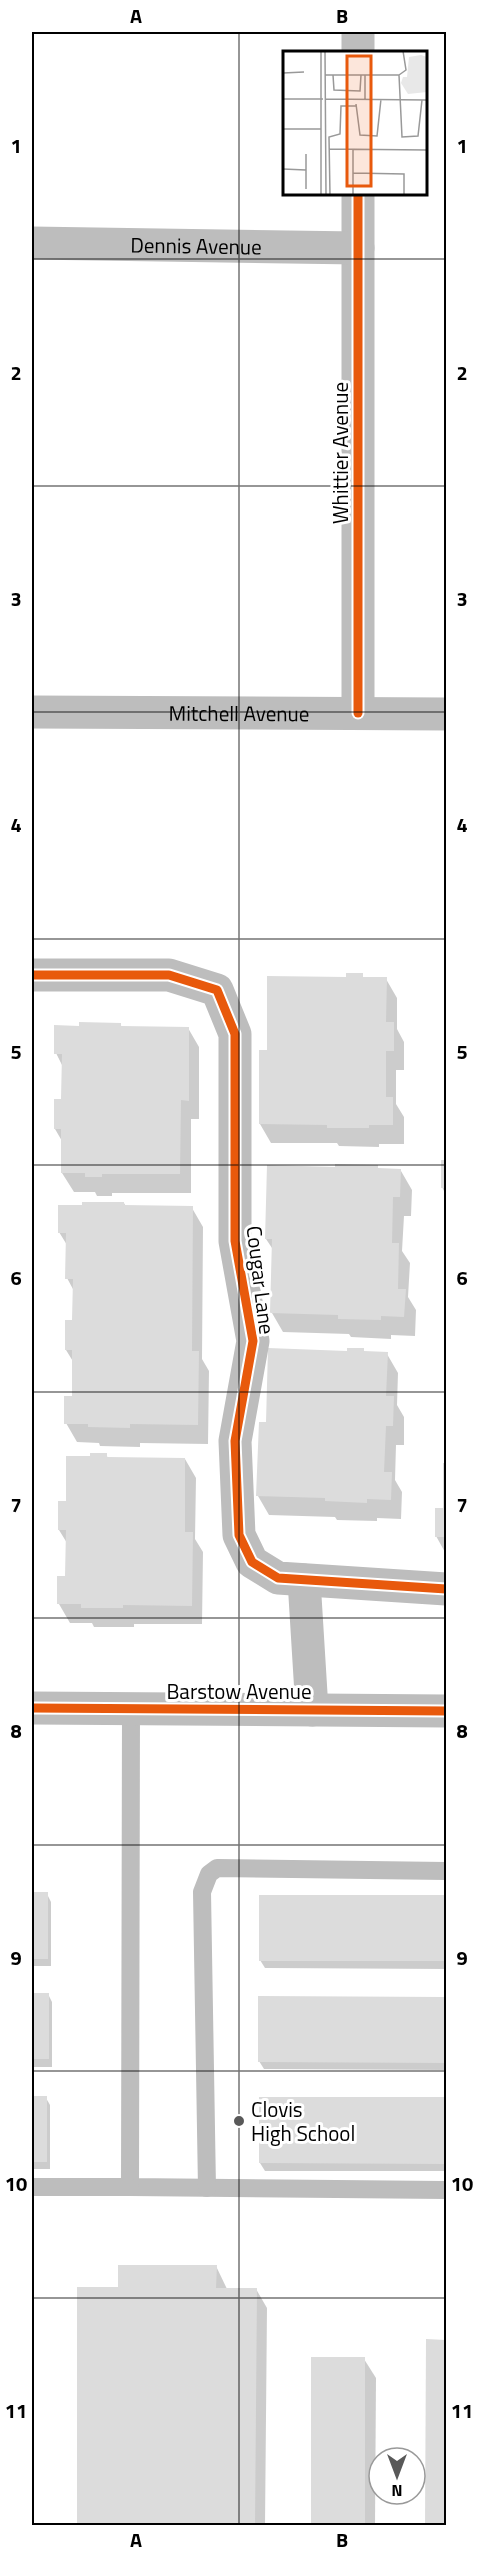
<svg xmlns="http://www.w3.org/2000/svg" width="478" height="2557" viewBox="0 0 478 2557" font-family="'Titillium Web',sans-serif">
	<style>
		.shadow { fill: #0003 }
		.building { fill: #dcdcdc }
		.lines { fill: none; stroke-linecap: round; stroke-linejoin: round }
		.service { stroke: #bdbdbd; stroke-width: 18 }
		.minor { stroke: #bdbdbd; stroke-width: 33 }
		.tertiary { stroke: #bdbdbd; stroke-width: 33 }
		.cycleway-casing { stroke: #fff; stroke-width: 13 }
		.cycleway { stroke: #e8590c; stroke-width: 9 }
		.grid { fill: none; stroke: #000; stroke-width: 1.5; stroke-opacity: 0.55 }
		.poi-dot { fill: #595959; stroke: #fff; stroke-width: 2 }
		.labels { text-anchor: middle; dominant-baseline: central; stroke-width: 6; stroke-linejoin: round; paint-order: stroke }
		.street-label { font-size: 21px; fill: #000; stroke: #fff }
		.poi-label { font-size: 21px; fill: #000; stroke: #fff; text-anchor: start }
		.inset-road { fill: none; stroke: #999; stroke-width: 1.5 }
		.view { fill: #e8590c; fill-opacity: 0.15; stroke: #e8590c; stroke-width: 3 }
		.inset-edge { fill: none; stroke: #000; stroke-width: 3 }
		.neatline { fill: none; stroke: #000; stroke-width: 2 }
		.grid-label { font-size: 20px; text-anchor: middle; font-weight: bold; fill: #000 }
	</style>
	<rect width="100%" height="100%" fill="#fff"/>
	<!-- shadow -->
	<g class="shadow">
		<path d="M362 975 364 979H386L397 998V1029L404 1042V1070H396V1104L404 1117V1144H379V1147L339 1146 337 1143H271L260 1124 268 1051 347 979Z"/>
		<path d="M120 1024 122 1027 188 1028 199 1047V1119H191V1193H112V1196H97L95 1192H74L62 1173V1141L55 1129 63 1101V1067L56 1053 80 1028Z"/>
		<path d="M442 1161H446V1195L442 1187Z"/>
		<path d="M379 1170 401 1171 412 1190 411 1216H404L402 1251 410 1263 408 1297 416 1310 415 1336 391 1335V1339L351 1337 349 1334 283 1332 272 1313 274 1251 266 1239Z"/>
		<path d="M124 1203 126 1207 192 1208 203 1227 202 1359 209 1371 208 1444 140 1443V1447L100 1446 99 1443 77 1442 66 1423 73 1397 74 1363 66 1350 74 1322V1291L67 1278V1245L59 1232Z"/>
		<path d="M363 1349 365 1353 387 1354 398 1373 397 1405 404 1417V1445H396L395 1480 402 1492 401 1519 377 1518V1521L337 1520 335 1517 269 1515 258 1496 268 1424 348 1352Z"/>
		<path d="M106 1455 109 1459H185L196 1478 195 1539 203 1552 202 1624H134V1627H94L92 1623H70L59 1604 67 1577V1543L59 1530 67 1502Z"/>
		<path d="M445 1464H446V1554L436 1536 444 1510Z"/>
		<path d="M32 1894H47L51 1902V1966H32Z"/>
		<path d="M260 1897H446V1969L265 1968 260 1960Z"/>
		<path d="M32 1994H48L52 2002V2067H32Z"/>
		<path d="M259 1997 446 1998V2070L264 2069 259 2061Z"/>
		<path d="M32 2097 46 2098 50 2105V2169H32Z"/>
		<path d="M261 2098 446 2099V2171H265L260 2163Z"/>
		<path d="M216 2266 227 2289H256L267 2308 265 2526H79L119 2288Z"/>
		<path d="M428 2341H446V2526H427Z"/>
		<path d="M364 2359 376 2378 375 2526H312Z"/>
	</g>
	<!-- building -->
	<g class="building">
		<path d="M346 973H363V977H387L386 1022H394V1051H386V1097H393V1125H369V1128H327V1125L259 1124V1050H267V976L346 977Z"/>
		<path d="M79 1022 121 1023V1026L189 1027V1101L181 1100 180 1174H102V1177H85V1173H61V1129H54V1099H61L62 1054H54V1025L79 1026Z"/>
		<rect x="441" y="1160" width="5" height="28"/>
		<path d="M335 1164 378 1165V1168L401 1169 400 1197H393L392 1243H399L398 1289H406L404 1317 381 1316V1320L338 1319V1315L270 1313 272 1239H265L267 1165 335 1167Z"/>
		<path d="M82 1202H124V1205L193 1206 192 1351H199L198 1425 130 1424V1428L88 1427V1424H64V1396H72V1350H65V1320H72L73 1279H65L66 1233H58V1205H82Z"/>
		<path d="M268 1348 347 1351V1348H364V1351L388 1352 386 1396H394L393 1426H386L384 1472H392L391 1500 367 1499V1503L325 1501V1498L256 1496 259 1422H266Z"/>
		<path d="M90 1453H107V1457L185 1458V1532H193L192 1606 123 1605V1608H81V1604H57V1576H65L66 1530H58V1501H66V1456H90Z"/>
		<path d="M443 1463H446V1537H435V1508H443Z"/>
		<rect x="32" y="1892" width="16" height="67"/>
		<rect x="259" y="1895" width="187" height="66"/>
		<rect x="32" y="1993" width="17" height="66"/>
		<path d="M258 1996 446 1997V2063L258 2062Z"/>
		<rect x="32" y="2096" width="15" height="66"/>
		<path d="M259 2097H446V2164L259 2163Z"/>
		<path d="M118 2265H217L216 2288H257L255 2525H77V2287H118Z"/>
		<path d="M426 2339 446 2340V2526H425Z"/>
		<rect x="311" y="2357" width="54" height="169"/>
	</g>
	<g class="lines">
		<!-- service -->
		<g class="service">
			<path d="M131 1709 130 2187 446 2190"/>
			<path d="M32 2187H130"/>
			<path d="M207 2188 202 1892 209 1874 217 1868 446 1871"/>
		</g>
		<!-- minor -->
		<g class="minor">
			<path d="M358 32V52"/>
			<path d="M358 194V713"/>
			<path id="s1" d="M32 243 358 248"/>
			<path id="s2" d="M32 712 446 714"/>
			<path d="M32 975H169L217 990 235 1034V1241L253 1341 235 1441 239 1535 252 1562 278 1578 446 1589"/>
			<path d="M304 1580 312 1710"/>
		</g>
		<!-- tertiary -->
		<path class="tertiary" d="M32 1708 446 1711"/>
		<!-- cycleway casing -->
		<g class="cycleway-casing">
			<g id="cycleway">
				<path d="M358 194V713"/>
				<path d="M32 975H169L217 990 235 1034V1241L253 1341 235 1441 239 1535 252 1562 278 1578 446 1589"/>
				<path d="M32 1708 446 1711"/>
			</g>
		</g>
		<!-- cycleway -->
		<use href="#cycleway" class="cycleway"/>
	</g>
	<!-- grid -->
	<path class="grid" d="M239 32V2526M32 259H446M32 486H446M32 712H446M32 939H446M32 1165H446M32 1392H446M32 1618H446M32 1845H446M32 2071H446M32 2298H446"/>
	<!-- markers -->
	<circle class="poi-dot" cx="239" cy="2121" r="6"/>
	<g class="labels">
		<!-- street labels -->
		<g class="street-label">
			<text stroke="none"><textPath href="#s1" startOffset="164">Dennis Avenue</textPath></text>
			<text transform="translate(340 453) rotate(-90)">Whittier Avenue</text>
			<text stroke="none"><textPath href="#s2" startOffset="207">Mitchell Avenue</textPath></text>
			<text transform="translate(261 1280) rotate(83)">Cougar Lane</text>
			<text x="239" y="1691">Barstow Avenue</text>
		</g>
		<!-- poi labels -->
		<g class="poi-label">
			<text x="251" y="2109">Clovis<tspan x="251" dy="24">High School</tspan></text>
		</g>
	</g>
	<!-- overview -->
	<g transform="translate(283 51)">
		<rect width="144" height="144" fill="#fff"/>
		<path d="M138 4 144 6V41L125 43 118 32 120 26H124L126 6Z" fill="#e8e8e8"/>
		<path class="inset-road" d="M38 0V144M42 0 43 144M0 22 21 21M42 24H82V48M50 24 51 39 77 40 78 24M82 24H116L119 86 135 85 139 49M116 24 123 19 120 0M0 48H40M42 48 144 49M73 53 77 84 94 85 98 48M0 78H38M46 98 144 99M70 98V144M0 118 23 119M70 122 121 123V144M23 138V103M47 144 46 86 57 83 58 55H73"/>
		<path class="view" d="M64 5H88V135H64Z"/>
		<rect width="144" height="144" class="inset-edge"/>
	</g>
	<!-- border -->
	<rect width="478" height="2557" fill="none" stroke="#ffffff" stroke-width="66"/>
	<!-- north arrow -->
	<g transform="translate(397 2476) rotate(180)"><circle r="28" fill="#ffffff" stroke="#999999" stroke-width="1.5"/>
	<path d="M0-4.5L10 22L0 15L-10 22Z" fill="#595959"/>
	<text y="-9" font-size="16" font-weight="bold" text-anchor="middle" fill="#000000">N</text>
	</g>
	<rect x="33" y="33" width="412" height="2491" class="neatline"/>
	<g class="grid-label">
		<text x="136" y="23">A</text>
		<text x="342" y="23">B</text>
		<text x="16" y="153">1</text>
		<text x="462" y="153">1</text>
		<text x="16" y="380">2</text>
		<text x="462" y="380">2</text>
		<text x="16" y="606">3</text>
		<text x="462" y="606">3</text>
		<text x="16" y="832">4</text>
		<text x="462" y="832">4</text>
		<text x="16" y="1059">5</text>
		<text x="462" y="1059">5</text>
		<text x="16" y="1285">6</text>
		<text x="462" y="1285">6</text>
		<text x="16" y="1512">7</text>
		<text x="462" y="1512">7</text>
		<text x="16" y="1738">8</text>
		<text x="462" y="1738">8</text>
		<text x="16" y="1965">9</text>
		<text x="462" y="1965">9</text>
		<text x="16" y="2191">10</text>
		<text x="462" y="2191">10</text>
		<text x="16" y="2418">11</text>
		<text x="462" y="2418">11</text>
		<text x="136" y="2547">A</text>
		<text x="342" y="2547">B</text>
	</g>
</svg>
